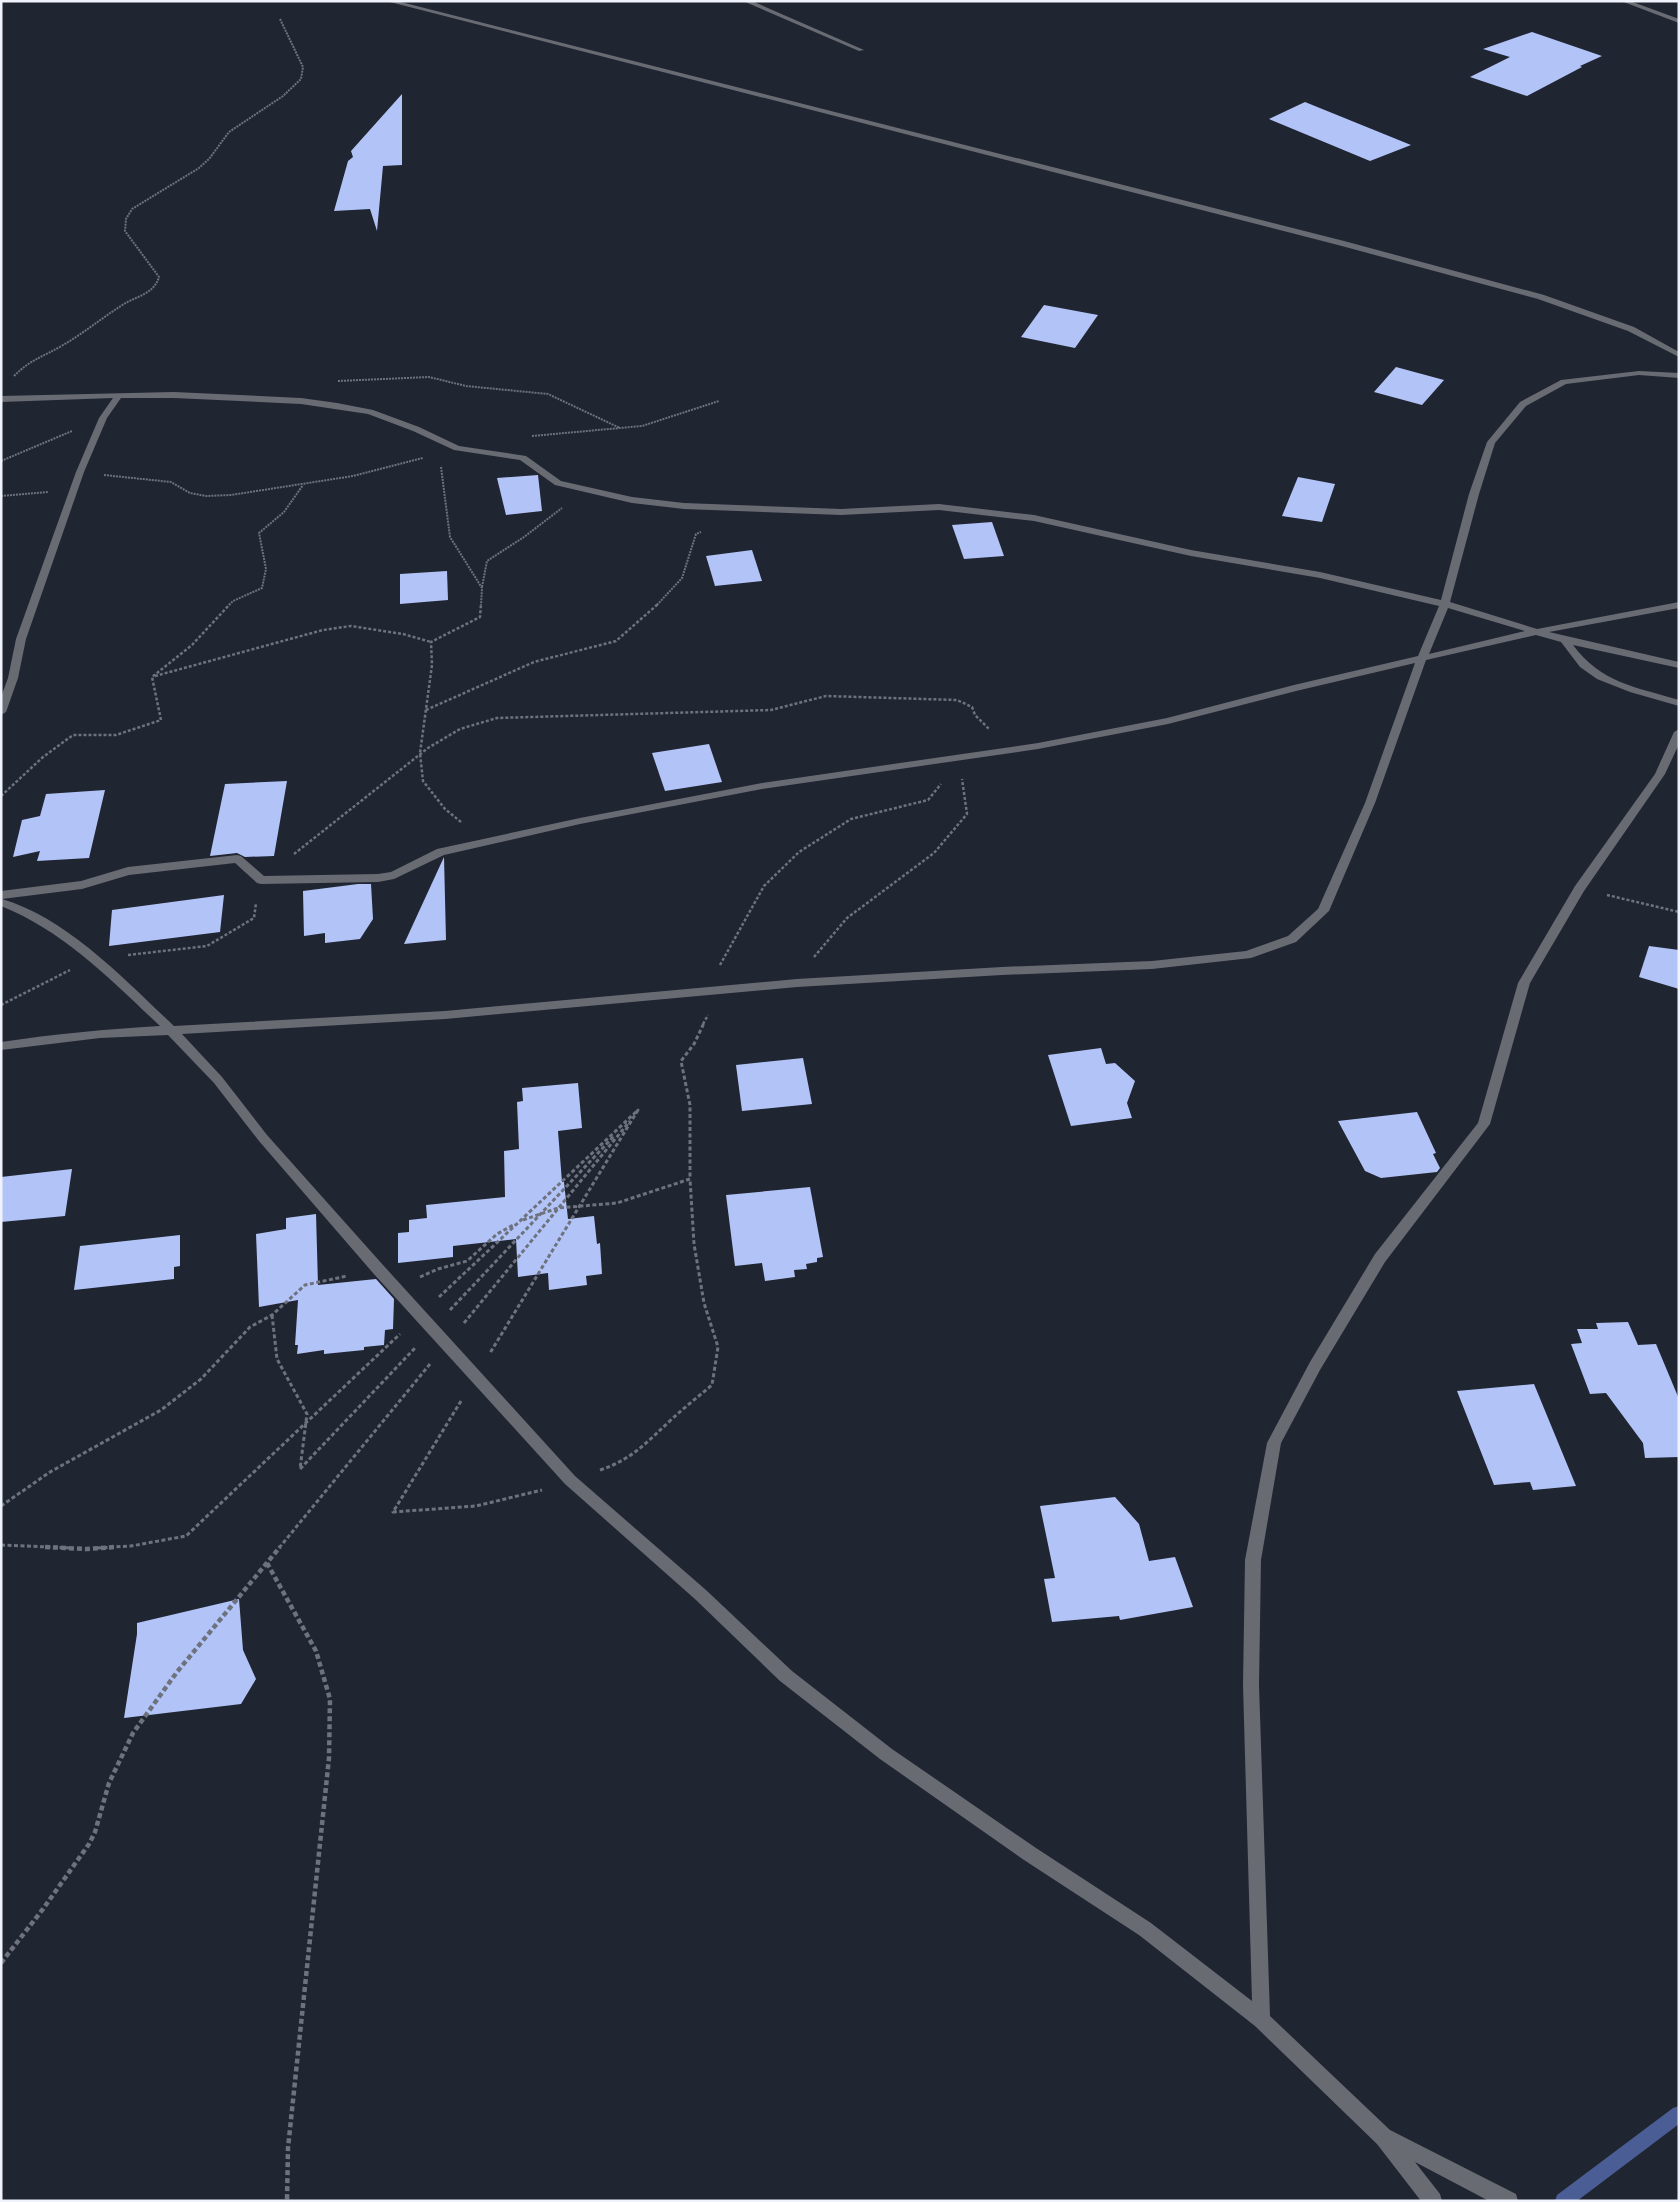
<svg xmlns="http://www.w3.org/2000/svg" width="1680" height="2202" viewBox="0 0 1680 2202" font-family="Barlow,sans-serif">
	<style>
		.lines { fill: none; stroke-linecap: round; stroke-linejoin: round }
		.stream { fill: #4b5d95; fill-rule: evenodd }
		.building { fill: #b2c4f7 }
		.path-far3 { stroke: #6e727e; stroke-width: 2; stroke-dasharray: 2 1; stroke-linecap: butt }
		.path-far2 { stroke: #6e727e; stroke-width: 2.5; stroke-dasharray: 3 2; stroke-linecap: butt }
		.path-far1 { stroke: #6e727e; stroke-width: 3; stroke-dasharray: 4 2.5; stroke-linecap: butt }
		.path { stroke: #6e727e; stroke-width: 4.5; stroke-dasharray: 5 3; stroke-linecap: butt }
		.minor { fill: #696b73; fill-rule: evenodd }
	</style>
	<rect width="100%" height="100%" fill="#202532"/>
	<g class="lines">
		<!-- stream -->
		<path class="stream" d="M1679 2106V2124L1577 2201H1555L1557 2195 1673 2108Z"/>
	</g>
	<!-- building -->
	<g class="building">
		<path d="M1532 32 1602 56 1580 66 1582 67 1527 96 1470 77 1510 57 1483 49Z"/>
		<path d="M402 94V165L383 166 377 231 370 209 334 211 348 161 353 157 351 151Z"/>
		<path d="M1305 102 1411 145 1370 161 1269 119Z"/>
		<path d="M1044 305 1098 315 1075 348 1021 337Z"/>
		<path d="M1396 367 1444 380 1422 405 1374 392Z"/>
		<path d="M538 475 542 511 506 515 497 478Z"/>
		<path d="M1298 477 1335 484 1322 522 1282 516Z"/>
		<path d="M992 522 1004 556 964 559 952 525Z"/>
		<path d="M752 550 762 581 715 586 706 556Z"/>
		<path d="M447 571 448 600 400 604V574Z"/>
		<path d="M709 744 722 782 665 791 652 753Z"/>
		<path d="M287 781 274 856 245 857 237 853 210 856 225 784Z"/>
		<path d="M105 790 89 858 37 861 40 851 13 857 22 820 40 816 46 794Z"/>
		<path d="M444 857 446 940 404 944Z"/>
		<path d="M358 884H371L373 919 360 939 325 943V933L304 936 303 891Z"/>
		<path d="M224 895 220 932 109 946 112 910Z"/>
		<path d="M1649 946 1679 950V989L1639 977Z"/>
		<path d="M1101 1048 1106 1064 1115 1063 1135 1081 1127 1103 1132 1118 1071 1126 1048 1055Z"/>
		<path d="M803 1058 812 1104 742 1111 736 1065Z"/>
		<path d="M578 1083 582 1128 558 1131 562 1182H564L568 1219 594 1216 597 1244 600 1243 602 1274 586 1276 587 1285 549 1290 548 1273 518 1277 516 1239 453 1246V1257L398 1263V1233L409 1232V1220L427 1218 426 1205 505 1197 504 1151 519 1149 517 1102 523 1101 522 1088Z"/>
		<path d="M1417 1112 1436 1153 1433 1154 1440 1168 1437 1172 1381 1178 1365 1171 1338 1121Z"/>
		<path d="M72 1169 65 1216 1 1222V1177Z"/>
		<path d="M810 1187 823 1257 817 1258V1262L806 1264 807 1269 794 1270 795 1277 765 1281 762 1263 735 1266 726 1195Z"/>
		<path d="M316 1214 318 1285 376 1279 394 1299 393 1329 385 1330 384 1345 364 1347V1350L324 1354V1350L297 1354 298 1345H295L298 1300 259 1307 256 1234 286 1229V1218Z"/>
		<path d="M180 1235V1266L174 1267V1279L74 1290 80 1246Z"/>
		<path d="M1628 1322 1638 1345 1656 1344 1679 1399V1457L1645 1458 1643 1443 1606 1393 1590 1394 1571 1344 1582 1343 1577 1329H1598L1596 1323Z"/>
		<path d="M1534 1384 1576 1486 1533 1490 1530 1482 1494 1485 1457 1391Z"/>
		<path d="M1115 1497 1139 1524 1149 1561 1175 1557 1193 1607 1120 1620 1119 1616 1052 1622 1044 1579 1055 1578 1040 1506Z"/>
		<path d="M239 1599 243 1650 256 1679 241 1704 124 1718 137 1634V1623Z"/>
	</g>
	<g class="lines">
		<!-- path-far3 -->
		<g class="path-far3">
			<path d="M14 376C31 359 43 357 63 345 84 333 103 317 124 304 137 296 154 294 159 277L125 231 126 219 132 209 199 168 209 159 229 132 283 96 301 79 303 67 280 19"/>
			<path d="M338 381 429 377 466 386 548 394 620 428"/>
			<path d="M532 436 642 426 719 401"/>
			<path d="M1 461 72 431"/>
			<path d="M441 467 450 537 482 588 481 605"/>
			<path d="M104 475 171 482 190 493 206 496 231 495 353 476 423 458"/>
			<path d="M1 496 48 492"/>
			<path d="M482 587 487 561 524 537 562 508"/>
			<path d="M229 605 233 601 262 588 266 569 259 533 284 512 303 485"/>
			<path d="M657 605 682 578 696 534 701 532"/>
		</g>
		<!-- path-far2 -->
		<g class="path-far2">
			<path d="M155 676 323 630 351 626 403 634 431 642"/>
			<path d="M426 710 534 662 616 641 658 604"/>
			<path d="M1 796 43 757 73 735H116L161 720 152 677 192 645 230 604"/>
			<path d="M461 822 445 809 423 781 420 753 432 665 431 642 480 617 481 604"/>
			<path d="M294 854 428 748 460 729 497 718 771 710 826 696 957 700 972 707 975 715 989 729"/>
			<path d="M1607 895 1679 912"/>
			<path d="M128 955 207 946 254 918 256 903"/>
			<path d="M814 957 847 918 934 853 967 814 962 779"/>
			<path d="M720 965 764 886 799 852 851 819 928 800 941 784"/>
			<path d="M1 1005 70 970"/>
			<path d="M703 1024 708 1015"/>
		</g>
		<!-- path-far1 -->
		<g class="path-far1">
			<path d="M523 1220 558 1208 617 1203 690 1179V1105L681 1061 694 1044 704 1023"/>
			<path d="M420 1277 438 1269 467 1261 497 1234 515 1224"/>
			<path d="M439 1297 638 1110 490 1353"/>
			<path d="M450 1310 615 1135"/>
			<path d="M272 1315 277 1359 307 1414 300 1469 415 1348"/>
			<path d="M464 1323 630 1121"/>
			<path d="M461 1401 393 1512 476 1506 542 1490"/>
			<path d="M600 1470C633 1459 648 1441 673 1418 685 1407 699 1396 712 1385L718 1347 704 1303 694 1244 690 1179"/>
			<path d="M1 1506 50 1472 161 1410 201 1379 250 1327 272 1315 305 1285 347 1276"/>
			<path d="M1 1545 72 1548"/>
			<path d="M97 1548 131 1546 186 1536 400 1334"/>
			<path d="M279 1548 430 1364"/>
		</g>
		<!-- path -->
		<g class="path">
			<path d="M45 1547 87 1549 115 1547"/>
			<path d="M267 1563 316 1651 330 1699 329 1758 288 2148 287 2201"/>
			<path d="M1 1963 43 1909 89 1844 95 1832 109 1783 133 1733 177 1672 280 1547"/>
		</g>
		<!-- minor -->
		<g class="minor">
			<path d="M386 1H397L1344 241 1544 295 1634 327 1679 352V357L1628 331 1538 299 1338 245Z"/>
			<path d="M743 1H752L864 50 859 51Z"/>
			<path d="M1621 1H1630L1679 19V23Z"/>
			<path d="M1639 371 1679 373V378L1639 375 1566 384 1526 406 1495 443 1479 494 1450 602 1537 629 1679 602V608L1549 632 1679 662V668L1573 645C1601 683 1636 687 1679 700V706L1630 692 1597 679 1580 667 1561 642 1536 635 1426 660 1375 803 1329 911 1296 942 1251 958 1152 969 1002 975 797 987 445 1019 182 1034 222 1077 267 1135 383 1265 575 1476 706 1590 792 1671 892 1749 1036 1848 1151 1923 1252 2001 1243 1685 1245 1560 1267 1443 1310 1362 1375 1254 1478 1123 1518 983 1575 886 1655 774 1674 732 1679 729V744L1665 774 1584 891 1530 983 1490 1124 1385 1262 1320 1370 1281 1443 1261 1560 1259 1685 1270 2016 1390 2130 1516 2194 1518 2201H1489L1415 2162 1440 2194 1442 2201H1421L1377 2144 1255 2026 1139 1935 1024 1860 880 1759 780 1681 696 1600 565 1484 373 1273 259 1141 214 1083 168 1035 100 1038 1 1050V1042C54 1034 107 1029 160 1026 112 981 64 931 1 906V891L81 881 128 867 237 855 241 856 264 876 378 874 391 872 437 849 580 818 762 783 1038 743 1167 718 1294 685 1418 656 1439 606 1320 578 1191 556 1034 521 939 510 841 515 684 509 632 503 555 485 520 460 454 450 413 431 368 414 301 404 174 398H121L107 418 84 472 26 639 18 678 6 712 1 715V697L8 678 16 639 76 472 99 418 113 398 1 402V396L174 392 301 398 337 403 373 410 419 427 459 446 526 456 561 481 632 497 684 503 841 509 939 504 1034 515 1191 550 1320 572 1441 600 1469 494 1487 442 1520 402 1561 380ZM1448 608 1525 631 1429 654ZM1415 663 1365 803 1318 909 1288 936 1246 951 1152 961 1002 967 797 979 445 1011 174 1026C125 980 67 918 2 899L82 889 129 875 235 863 257 883 261 884 378 882 394 879 444 855 580 824 762 789 1038 749 1168 724 1296 691Z"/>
		</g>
	</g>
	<!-- border -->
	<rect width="1680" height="2202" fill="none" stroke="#f0f3fc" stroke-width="5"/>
</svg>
